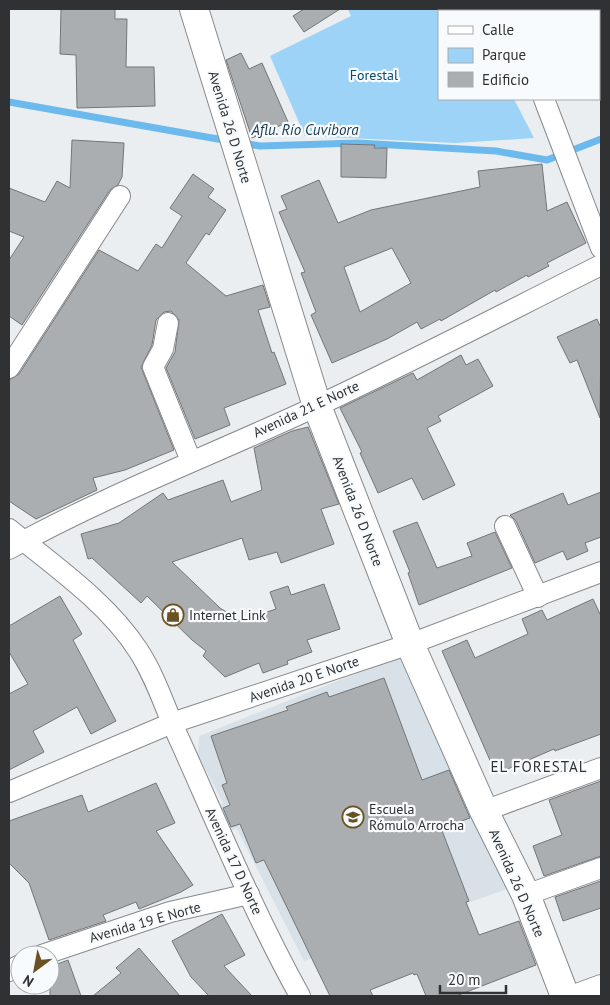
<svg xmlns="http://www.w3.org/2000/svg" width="610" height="1005" viewBox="0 0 610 1005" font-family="'PT Sans',sans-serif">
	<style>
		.built { fill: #d8e1e8 }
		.green { fill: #9dd3f7 }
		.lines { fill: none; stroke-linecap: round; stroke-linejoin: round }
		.stream { stroke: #6cbaed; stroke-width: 7 }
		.building { fill: #abaeb1; stroke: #737678; fill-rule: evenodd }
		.street-casing { stroke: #878a8c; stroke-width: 22 }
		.secondary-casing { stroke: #878a8c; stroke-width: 30 }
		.street { stroke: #fff; stroke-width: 20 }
		.secondary { stroke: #fff; stroke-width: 28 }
		.labels { text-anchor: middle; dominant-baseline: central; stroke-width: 4.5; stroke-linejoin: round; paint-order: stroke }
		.park-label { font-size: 14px; fill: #09496b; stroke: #f8fbfd }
		.street-label { font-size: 14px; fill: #303132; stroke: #f8fbfd }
		.poi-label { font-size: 14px; fill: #303132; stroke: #f8fbfd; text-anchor: start }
		.water-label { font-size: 15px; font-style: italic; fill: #183a50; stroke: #f8fbfd }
		.neighbourhood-label { font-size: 15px; letter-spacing: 1px; fill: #303132; stroke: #f8fbfd }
	</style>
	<rect width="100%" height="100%" fill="#eaeef0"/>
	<!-- built -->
	<path class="built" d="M408 653 513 887 304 961 237 829 229 831 219 806 223 803 198 755 199 736Z"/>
	<!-- green -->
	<path class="green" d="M348 9H471L472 11H439V99H514L534 138 456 143 305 136 270 56 351 16Z"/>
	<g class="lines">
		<!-- stream -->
		<g class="stream">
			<path d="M9 102 229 141"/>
			<path d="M242 143 260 146 358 143 496 151 547 160 601 139"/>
		</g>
	</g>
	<!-- building -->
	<g class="building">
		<path d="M61 9H115V19H127L126 67H154L155 106 77 108 76 55 60 54Z"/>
		<path d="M304 9H340L304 32 293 16Z"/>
		<path d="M241 53 249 69 262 63 288 122 252 138 226 60Z"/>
		<path d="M72 140 124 143 122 177 118 185 110 190 22 325 9 316V260L24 237 9 231V188L45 202 57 181 70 188Z"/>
		<path d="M341 144 375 145 374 148H387L386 178 341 177Z"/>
		<path d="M542 164 547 211 567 202 586 243 547 263 549 266 528 277 527 275 496 292 495 290 441 321 440 319 421 329 417 322 387 339 332 363 311 315 316 312 301 273 305 272 279 212 287 209 281 196 319 180 338 223 371 210 480 187 478 171ZM392 248 411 283 360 312 344 267Z"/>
		<path d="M193 174 214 189 208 197 226 210 209 235 206 233 186 263 226 296 263 285 270 307 258 310 272 353 274 352 286 384 224 408 230 425 195 439 166 368 175 352 179 320 171 311 164 312 156 320 152 345 141 367 174 450 125 470 93 478 97 490 36 519 9 501V380L19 374 99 250 138 271 156 244 162 248 182 216 170 208Z"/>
		<path d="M597 319 601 328 600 418 577 360 570 363 557 337Z"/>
		<path d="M461 355 466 365 478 359 493 386 438 416 441 421 427 428 455 485 423 500 412 478 378 493 360 453 362 452 340 408 413 373 417 380Z"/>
		<path d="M308 427 339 504 321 509 334 544 281 563 277 552 249 560 242 538 172 562 220 608 241 621 276 609 270 592 288 586 291 595 324 584 340 629 307 640 312 652 287 661 288 664 263 673 259 663 225 677 203 656 206 651 192 640 147 596 141 603 92 558 88 559 81 534 119 523 163 493 168 500 223 480 231 502 262 490 254 448 292 431Z"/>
		<path d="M601 492V537L585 543 588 551 567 560 563 551 535 563 516 521 510 515 563 493 568 505Z"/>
		<path d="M417 522 437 568 472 556 467 543 495 532 512 568 419 605 408 573 410 572 393 531Z"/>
		<path d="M60 596 82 634 73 640 116 721 91 734 77 707 33 731 44 752 9 770V694L28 684 9 652V626Z"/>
		<path d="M593 599 601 616V734L555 751 554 749 496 774 442 651 467 640 475 658 528 634 522 619 542 610 547 620Z"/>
		<path d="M384 678 422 780 449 770 470 818 441 828 469 901 466 902 479 935 519 921 536 965 456 996H426L417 974 414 975 413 973 370 990 373 996H330L264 860 256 863 240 824 231 827 223 808 230 805 222 785 227 783 211 736 288 710 286 707 327 692 329 697Z"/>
		<path d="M601 781V856L544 876 533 846 562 835 549 800Z"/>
		<path d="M156 783 175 823 156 831 193 885 181 892 139 909 136 902 103 915 106 921 49 940 29 883 9 863V821L82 795 88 812Z"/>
		<path d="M601 881V908L563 921 555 897Z"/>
		<path d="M222 914 245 955 224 966 252 996H209L191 977 172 941Z"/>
		<path d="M139 948 180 996H93L121 973 116 968Z"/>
		<path d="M68 960 81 996H50V967Z"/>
	</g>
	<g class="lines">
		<!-- street casing -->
		<g class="street-casing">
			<g id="street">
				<path d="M511 9 512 11"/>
				<path d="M544 99 601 248"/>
				<path d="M168 323 163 349 153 367 191 461"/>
				<path d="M9 368 120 196"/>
				<path d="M505 526 538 597"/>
				<path d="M9 529C53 565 107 602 138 650 157 679 166 712 181 743 219 828 255 915 300 996"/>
				<path d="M9 549C108 494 215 454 317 406 413 361 507 312 601 265"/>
				<path d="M9 792 172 723 410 644 601 572"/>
				<path d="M484 811 601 768"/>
				<path d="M526 895 601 868"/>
				<path d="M42 955 170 912 249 894"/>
				<path d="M9 971 20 965"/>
				<path d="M571 996 601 985"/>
			</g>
		</g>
		<!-- secondary casing -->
		<g class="secondary-casing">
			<path id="secondary" d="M194 9 317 406 410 644 484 811 526 895 565 996"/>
		</g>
		<!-- street -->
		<use href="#street" class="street"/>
		<!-- secondary -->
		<use href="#secondary" class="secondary"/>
	</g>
	<!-- icons -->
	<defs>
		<g id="shop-ring" transform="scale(1.125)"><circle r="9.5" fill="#f8fbfd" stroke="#6a5222" stroke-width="1.5"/><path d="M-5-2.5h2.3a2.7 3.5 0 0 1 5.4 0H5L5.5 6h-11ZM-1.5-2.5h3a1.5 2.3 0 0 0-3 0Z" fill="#6a5222"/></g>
		<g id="school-ring" transform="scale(1.125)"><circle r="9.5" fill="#f8fbfd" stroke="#6a5222" stroke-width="1.5"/><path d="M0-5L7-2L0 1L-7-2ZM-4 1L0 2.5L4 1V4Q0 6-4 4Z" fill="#6a5222"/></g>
	</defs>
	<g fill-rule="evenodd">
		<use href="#shop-ring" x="173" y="615"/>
		<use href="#school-ring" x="353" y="817"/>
	</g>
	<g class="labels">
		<!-- park labels -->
		<g class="park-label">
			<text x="374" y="75">Forestal</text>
		</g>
		<!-- street labels -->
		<g class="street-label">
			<text transform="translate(230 127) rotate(73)">Avenida 26 D Norte</text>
			<text transform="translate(306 409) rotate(-25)">Avenida 21 E Norte</text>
			<text transform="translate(358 511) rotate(69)">Avenida 26 D Norte</text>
			<text transform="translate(304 679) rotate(-19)">Avenida 20 E Norte</text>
			<text transform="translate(234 861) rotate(65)">Avenida 17 D Norte</text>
			<text transform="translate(517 883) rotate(66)">Avenida 26 D Norte</text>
			<text transform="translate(145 922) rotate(-16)">Avenida 19 E Norte</text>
		</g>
		<!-- poi labels -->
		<g class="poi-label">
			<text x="189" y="615">Internet Link</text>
			<text x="369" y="809">Escuela<tspan x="369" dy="16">Rómulo Arrocha</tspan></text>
		</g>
		<!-- water labels -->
		<g class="water-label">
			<text x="305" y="129">Aflu. Río Cuvibora</text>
		</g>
		<!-- neighbourhood labels -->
		<g class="neighbourhood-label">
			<text x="539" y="766">EL FORESTAL</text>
		</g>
	</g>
	<!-- border -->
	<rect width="610" height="1005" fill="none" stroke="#303132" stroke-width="20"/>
	<!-- legend -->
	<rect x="438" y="10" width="162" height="90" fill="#f8fbfd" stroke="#a8aaac"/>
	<rect x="448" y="26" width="25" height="8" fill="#ffffff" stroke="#a8aaac"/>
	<text x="482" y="35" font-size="15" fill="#303132">Calle</text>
	<rect x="448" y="48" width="25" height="15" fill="#9dd3f7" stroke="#a8aaac"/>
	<text x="482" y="60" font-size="15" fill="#303132">Parque</text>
	<rect x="448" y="72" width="25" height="15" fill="#abaeb1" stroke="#a8aaac"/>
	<text x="482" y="85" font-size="15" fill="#303132">Edificio</text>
	<!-- north arrow -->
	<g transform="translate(35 970) rotate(212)"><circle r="24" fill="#f8fbfd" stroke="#a8aaac"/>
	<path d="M0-4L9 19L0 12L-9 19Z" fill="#6a5222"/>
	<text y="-8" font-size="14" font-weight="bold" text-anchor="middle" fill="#303132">N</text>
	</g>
	<!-- scale -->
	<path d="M440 985v8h66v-8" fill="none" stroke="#303132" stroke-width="2.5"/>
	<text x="448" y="985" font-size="15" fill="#303132" stroke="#f8fbfd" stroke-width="4" paint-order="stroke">20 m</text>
</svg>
